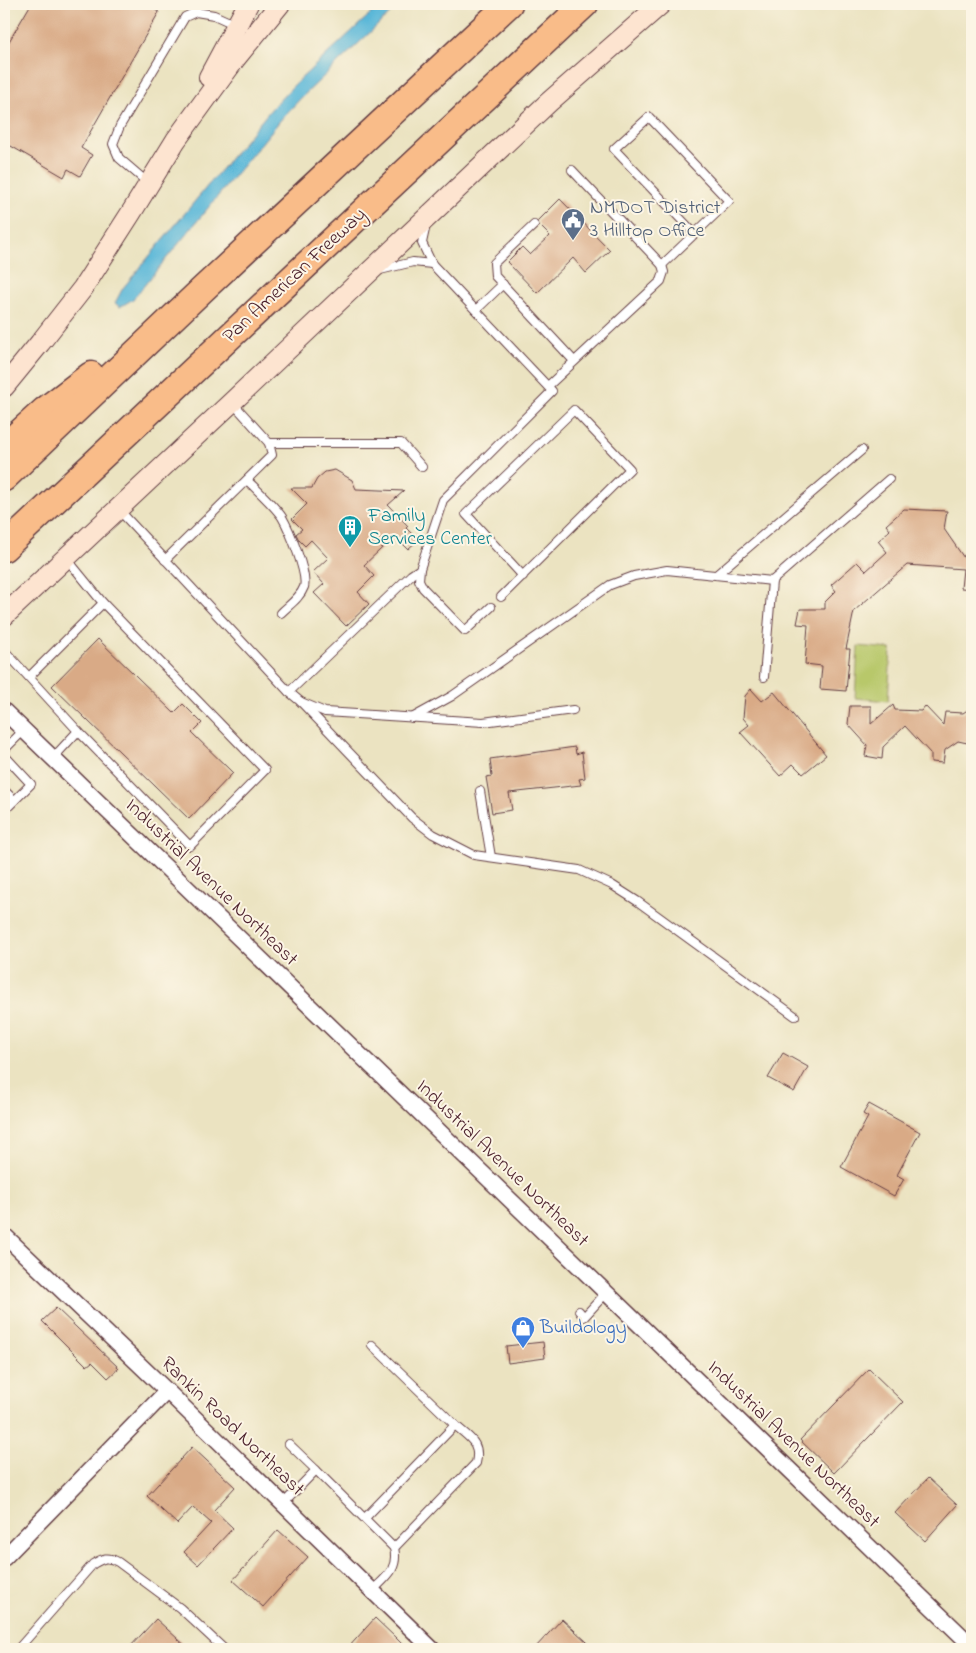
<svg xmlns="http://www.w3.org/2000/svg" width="976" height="1653" viewBox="0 0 976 1653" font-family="'Indie Flower',sans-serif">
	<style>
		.green { fill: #b8c86a; stroke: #81744a }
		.water { fill: #5ab7d8; stroke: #526b82 }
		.building { fill: #d9aa86 }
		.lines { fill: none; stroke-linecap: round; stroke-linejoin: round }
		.service-casing { stroke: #623c42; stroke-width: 10 }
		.minor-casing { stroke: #623c42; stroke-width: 18 }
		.secondary-casing { stroke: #623c42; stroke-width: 22 }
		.motorway-casing { stroke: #623c42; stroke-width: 29 }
		.service { stroke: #fff; stroke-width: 8 }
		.minor { stroke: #fff; stroke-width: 15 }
		.secondary { stroke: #fde4d0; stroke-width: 20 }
		.motorway { stroke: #f9bc89; stroke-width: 26 }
		.labels { text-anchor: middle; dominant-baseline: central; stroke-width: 4; stroke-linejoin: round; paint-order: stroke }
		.service-label { font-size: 20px; fill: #4e5e75; stroke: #fcf5e5; text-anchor: start }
		.street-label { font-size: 20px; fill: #4a1f2b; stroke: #fcf5e5 }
		.culture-label { font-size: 20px; fill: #0d838f; stroke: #fcf5e5; text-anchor: start }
		.shop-label { font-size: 20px; fill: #366cbe; stroke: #fcf5e5; text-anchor: start }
	</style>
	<rect width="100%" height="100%" fill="#fcf5e5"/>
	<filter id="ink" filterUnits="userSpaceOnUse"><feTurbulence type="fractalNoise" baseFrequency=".02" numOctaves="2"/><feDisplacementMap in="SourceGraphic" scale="10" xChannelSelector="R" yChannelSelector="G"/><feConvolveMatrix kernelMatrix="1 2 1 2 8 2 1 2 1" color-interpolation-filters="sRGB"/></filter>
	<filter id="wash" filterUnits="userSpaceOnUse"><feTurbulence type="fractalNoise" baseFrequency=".0096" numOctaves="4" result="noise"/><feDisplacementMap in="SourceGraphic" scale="20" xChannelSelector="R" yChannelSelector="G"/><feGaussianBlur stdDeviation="1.12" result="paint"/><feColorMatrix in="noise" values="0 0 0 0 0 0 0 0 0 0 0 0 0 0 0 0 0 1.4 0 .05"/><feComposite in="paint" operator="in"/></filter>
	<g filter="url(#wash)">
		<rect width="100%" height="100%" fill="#ebe3c1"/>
		<!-- green -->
		<path class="green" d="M858 646 891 649 888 701 855 698Z"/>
		<!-- water -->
		<path class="water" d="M381 4H400L301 98 283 117 133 299 120 307 115 303 123 288 272 108 294 85Z"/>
		<g id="blocks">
			<!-- building -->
			<g class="building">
				<path d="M31 4H144L159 12 81 148 92 155 80 176 68 169 64 177 4 142V50Z"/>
				<path d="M560 199 610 250 586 273 573 258 537 293 507 262 522 247 530 255 550 236 539 225 538 221Z"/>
				<path d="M335 470 352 480 356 489 404 491 388 505 408 526 406 528 418 540 408 549 395 536 364 565 374 576 358 592 369 604 346 626 314 593 324 584 313 572 328 558 311 540 305 546 299 540 296 534 302 529 292 519 307 504 291 488H312L317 479 325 472Z"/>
				<path d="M904 509 947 511 944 529 964 558V555L972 556V589L961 588 963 569 907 565 854 611 846 649H850L846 691 820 689 822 666 805 664 808 625 797 624 800 609H825V602L836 591 831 585 857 562 866 571 887 552 878 541 890 530 886 525Z"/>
				<path d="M98 639 174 713 183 704 202 723 192 733 233 773 189 819 52 686Z"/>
				<path d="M751 689 762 701 774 692 826 755 803 774 793 764 780 776 740 732 749 725 743 718 745 696Z"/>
				<path d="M893 705 895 710 921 711 925 706 943 725 945 712 963 713 972 707V744L958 741 945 750 943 763 931 762V754L905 726 883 747 882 759 865 756 867 745 848 724 850 706H871V724Z"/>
				<path d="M575 747 576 754 582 752 585 778 579 779 581 785 509 793 512 810 492 813 486 777 492 776 490 759Z"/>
				<path d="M783 1053 808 1067 794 1092 768 1078Z"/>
				<path d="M869 1104 920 1132 897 1175 904 1179 894 1196 841 1167 868 1117 863 1114Z"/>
				<path d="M56 1308 119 1368 108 1378 92 1362 87 1366 42 1321Z"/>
				<path d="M543 1342 545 1358 508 1363 506 1346Z"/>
				<path d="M869 1369 903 1402 834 1473 800 1440Z"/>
				<path d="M192 1447 235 1487 214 1510 233 1528 198 1565 184 1552 211 1523 193 1507 177 1524 147 1496Z"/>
				<path d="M928 1478 957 1505 925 1541 895 1513Z"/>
				<path d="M278 1530 308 1557 263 1607 233 1580Z"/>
				<path d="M375 1618 396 1638 407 1649H347Z"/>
				<path d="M156 1619 189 1649H128Z"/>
				<path d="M562 1619 587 1642 580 1649H534Z"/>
			</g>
		</g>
	</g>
	<g filter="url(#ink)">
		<use href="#blocks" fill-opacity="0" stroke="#623c42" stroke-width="1"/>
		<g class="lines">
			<!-- service casing -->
			<g class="service-casing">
				<g id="service">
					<path d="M148 183 119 158 113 144 120 126 185 17 196 12 214 15 236 25"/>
					<path d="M534 225 494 263 495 276 574 361"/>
					<path d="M662 265 729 201 649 117 614 149 695 234"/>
					<path d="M380 270 413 262 432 264"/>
					<path d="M476 310 503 284"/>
					<path d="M548 386 661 281 664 272 662 265 572 170"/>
					<path d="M232 402 269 443H401L422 467"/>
					<path d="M247 480C258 491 273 504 282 517 289 529 308 574 304 587 300 598 289 605 281 613"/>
					<path d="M119 510 289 692 301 702 325 712 483 722 573 710"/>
					<path d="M165 560 272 455 269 443"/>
					<path d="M420 569 419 580 423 588 465 631 491 607"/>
					<path d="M716 575 862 450"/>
					<path d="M501 597 630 469 574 410 466 514 523 576"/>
					<path d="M4 650 78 731 53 758"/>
					<path d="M29 677 103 603 67 559"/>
					<path d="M764 677 772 581 889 479"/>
					<path d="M289 692 411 575 420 569 443 500 552 391 432 264 422 243 426 225"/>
					<path d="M301 702 412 818 433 834 474 855 579 870 612 885 637 901 795 1016"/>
					<path d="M412 718 452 696 610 585 634 576 667 570 772 581"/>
					<path d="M78 731 190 846 265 770 103 603"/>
					<path d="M4 750 24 730"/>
					<path d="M4 755 31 784 4 811"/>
					<path d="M4 790 14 800"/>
					<path d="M480 791 491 857"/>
					<path d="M579 1311 584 1317 606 1293"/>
					<path d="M372 1345 455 1425"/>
					<path d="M289 1444 316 1470"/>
					<path d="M283 1504 316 1470 394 1548C399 1569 386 1577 372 1591"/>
					<path d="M365 1518 455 1425C469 1438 481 1442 476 1463L394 1548"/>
					<path d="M18 1649 93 1564C103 1558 108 1556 118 1562L180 1608 224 1649"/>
				</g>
			</g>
			<!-- minor casing -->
			<g class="minor-casing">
				<g id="minor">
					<path d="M4 711 972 1646"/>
					<path d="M4 1235 167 1391 432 1649"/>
					<path d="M4 1558 167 1391"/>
				</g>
			</g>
			<!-- secondary casing -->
			<g class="secondary-casing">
				<g id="secondary">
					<path d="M209 77 248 4"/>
					<path d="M4 387 40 343 83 288 131 213 176 140 235 59 280 4"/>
					<path d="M4 616 232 402 549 102 661 4"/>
				</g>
			</g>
			<!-- motorway casing -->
			<g class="motorway-casing">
				<g id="motorway">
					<path d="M4 447 45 410 91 375"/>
					<path d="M4 478 202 290 509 4"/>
					<path d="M4 548 585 4"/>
				</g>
			</g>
			<!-- service -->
			<use href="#service" class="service"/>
			<!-- minor -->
			<use href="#minor" class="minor"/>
			<!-- secondary -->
			<use href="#secondary" class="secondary"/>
			<!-- motorway -->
			<use href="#motorway" class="motorway"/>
		</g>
	</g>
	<!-- icons -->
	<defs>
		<g id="civic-pin" transform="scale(1.25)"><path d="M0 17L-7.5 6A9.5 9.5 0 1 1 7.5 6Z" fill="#5c6f8a" stroke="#fcf5e5"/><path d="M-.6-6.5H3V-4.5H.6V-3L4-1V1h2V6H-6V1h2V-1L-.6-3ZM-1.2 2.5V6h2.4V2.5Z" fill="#fff"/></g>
		<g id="building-pin" transform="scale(1.25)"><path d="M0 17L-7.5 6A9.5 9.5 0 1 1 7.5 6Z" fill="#0f9aa8" stroke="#fcf5e5"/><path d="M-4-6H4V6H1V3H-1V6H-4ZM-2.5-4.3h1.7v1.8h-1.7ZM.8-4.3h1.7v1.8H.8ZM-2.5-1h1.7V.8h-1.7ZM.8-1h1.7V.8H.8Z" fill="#fff"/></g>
		<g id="shop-pin" transform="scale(1.25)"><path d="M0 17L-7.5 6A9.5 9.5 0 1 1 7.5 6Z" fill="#3f7fe0" stroke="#fcf5e5"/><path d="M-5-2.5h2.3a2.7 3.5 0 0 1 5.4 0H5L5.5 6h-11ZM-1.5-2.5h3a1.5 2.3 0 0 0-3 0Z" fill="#fff"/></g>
	</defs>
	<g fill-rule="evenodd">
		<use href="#civic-pin" x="573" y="220"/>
		<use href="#building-pin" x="350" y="527"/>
		<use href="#shop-pin" x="523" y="1328"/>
	</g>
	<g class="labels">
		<!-- service labels -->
		<g class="service-label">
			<text x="590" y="208">NMDOT District<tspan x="590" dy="23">3 Hilltop Office</tspan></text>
		</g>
		<!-- street labels -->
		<g class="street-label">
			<text transform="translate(295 276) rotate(-43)">Pan American Freeway</text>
			<text transform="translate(211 883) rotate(44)">Industrial Avenue Northeast</text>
			<text transform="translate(502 1164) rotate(44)">Industrial Avenue Northeast</text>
			<text transform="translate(232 1427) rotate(44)">Rankin Road Northeast</text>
			<text transform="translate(793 1445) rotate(44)">Industrial Avenue Northeast</text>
		</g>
		<!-- culture labels -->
		<g class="culture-label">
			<text x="368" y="516">Family<tspan x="368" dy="23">Services Center</tspan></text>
		</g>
		<!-- shop labels -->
		<g class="shop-label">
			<text x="540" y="1328">Buildology</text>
		</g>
	</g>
	<!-- margin -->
	<rect width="976" height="1653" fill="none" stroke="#fcf5e5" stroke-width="20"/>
</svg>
